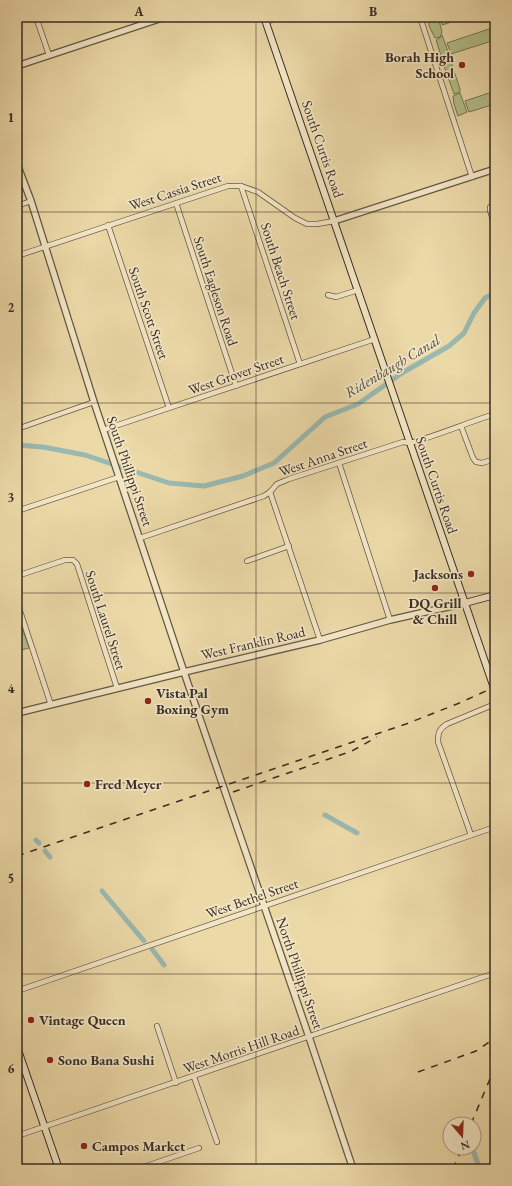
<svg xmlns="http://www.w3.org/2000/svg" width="512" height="1186" viewBox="0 0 512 1186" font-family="'EB Garamond',serif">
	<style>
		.green { fill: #b4c08a; stroke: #757657 }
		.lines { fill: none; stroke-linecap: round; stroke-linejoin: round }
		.canal { stroke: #9ab9b0; stroke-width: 5 }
		.minor-casing { stroke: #645845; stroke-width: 6 }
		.tertiary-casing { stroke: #645845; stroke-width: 8 }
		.secondary-casing { stroke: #362d24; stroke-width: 8 }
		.minor { stroke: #f3e6c6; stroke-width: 4.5 }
		.tertiary { stroke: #f3e6c6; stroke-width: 5.5 }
		.secondary { stroke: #f3e6c6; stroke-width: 6 }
		.rail { stroke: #362d24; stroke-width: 1.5; stroke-dasharray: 7 7; stroke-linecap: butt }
		.grid { fill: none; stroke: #362d24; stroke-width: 1; stroke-opacity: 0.55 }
		.poi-dot { fill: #8f2418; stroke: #f3e6c6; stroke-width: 1.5 }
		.labels { text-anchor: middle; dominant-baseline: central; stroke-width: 3.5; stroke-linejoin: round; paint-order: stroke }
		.poi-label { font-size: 14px; font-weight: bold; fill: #362d24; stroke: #f3e6c6; text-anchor: start }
		.street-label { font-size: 14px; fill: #362d24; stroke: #f3e6c6 }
		.water-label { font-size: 15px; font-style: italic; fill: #4f5047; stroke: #f3e6c6 }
		.neatline { fill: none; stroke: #362d24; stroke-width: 1.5 }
		.grid-label { font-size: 13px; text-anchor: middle; font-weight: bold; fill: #362d24 }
	</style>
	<rect width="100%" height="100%" fill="#ecd9a8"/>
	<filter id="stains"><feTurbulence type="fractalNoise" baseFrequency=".005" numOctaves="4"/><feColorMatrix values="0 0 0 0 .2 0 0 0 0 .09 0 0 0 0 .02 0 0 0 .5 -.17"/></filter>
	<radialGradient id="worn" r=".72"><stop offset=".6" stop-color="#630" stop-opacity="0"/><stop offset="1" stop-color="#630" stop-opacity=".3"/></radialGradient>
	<!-- green -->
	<g class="green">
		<path d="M429 17H438L442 32 440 37 435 38 429 26Z"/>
		<path d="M442 17H467L442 25 440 18Z"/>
		<path d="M495 27V40L451 54 447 43Z"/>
		<path d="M442 35 451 60 443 62 436 40 440 38Z"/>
		<path d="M451 62 460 89V92L454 94 444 66V64Z"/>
		<path d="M495 91V104L469 112 465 101Z"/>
		<path d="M460 93 467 112 458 116 454 104 453 96Z"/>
		<path d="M17 613 29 648 17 651Z"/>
	</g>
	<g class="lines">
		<!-- canal -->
		<g class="canal">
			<path d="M17 445 43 447 85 455 169 483 204 486 243 476 274 463 325 417 358 404 402 373 449 346 464 333 474 313 485 298 495 293"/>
			<path d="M325 815 357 833"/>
			<path d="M36 840 39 843"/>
			<path d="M45 851 50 857"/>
			<path d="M102 891 144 941"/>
			<path d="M152 949 164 965"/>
			<path d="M472 1148 480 1169"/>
		</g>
		<!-- minor casing -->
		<g class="minor-casing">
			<g id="minor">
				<path d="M36 17 49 55"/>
				<path d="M423 17 421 20 472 177"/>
				<path d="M266 22 280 17"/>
				<path d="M241 186 300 364"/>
				<path d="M495 202 490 207V210L495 228"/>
				<path d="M176 203 236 386"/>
				<path d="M17 206 31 201"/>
				<path d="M108 225 169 408"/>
				<path d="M17 256 228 186H241L258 192 295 218 307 224H317L334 221"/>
				<path d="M328 295 336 297 358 290"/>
				<path d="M461 426 473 458 476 462 482 463 495 459"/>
				<path d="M17 429 94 402"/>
				<path d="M103 430 375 339"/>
				<path d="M339 463 390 620"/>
				<path d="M270 492 320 640"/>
				<path d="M17 511 119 477"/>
				<path d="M140 538 264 496 270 492 277 484 289 479 403 442 410 443C439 435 466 423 495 414"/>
				<path d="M247 561 289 546"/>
				<path d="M17 576 65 560H73L77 564 117 688"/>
				<path d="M17 602 51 705"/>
				<path d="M471 835 438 742C438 733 439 729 447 724L495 704"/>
				<path d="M17 991 495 827"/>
				<path d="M157 1026 176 1083"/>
				<path d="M194 1077 217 1142"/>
				<path d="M17 1136 495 973"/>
				<path d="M138 1169 199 1148"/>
			</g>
		</g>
		<!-- tertiary casing -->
		<g class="tertiary-casing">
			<g id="tertiary">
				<path d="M17 66 165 17"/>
				<path d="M17 164 31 201 94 402 184 672 309 1037 353 1169"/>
				<path d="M334 221 495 169"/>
				<path d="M17 713 184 672 320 640 390 620 465 603"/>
			</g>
		</g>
		<!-- secondary casing -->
		<g class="secondary-casing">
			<g id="secondary">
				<path d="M264 17 495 691"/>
				<path d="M465 603 495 595"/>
				<path d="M17 1047 59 1169"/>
			</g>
		</g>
		<!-- minor -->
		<use href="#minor" class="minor"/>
		<!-- tertiary -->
		<use href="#tertiary" class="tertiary"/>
		<!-- secondary -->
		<use href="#secondary" class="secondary"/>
		<!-- rail -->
		<g class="rail">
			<path d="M233 792 352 751 377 737"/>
			<path d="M17 856 406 724 457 704 495 687"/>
			<path d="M418 1072 476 1051 495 1038"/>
			<path d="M471 1124 495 1067"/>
			<path d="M453 1169 462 1148"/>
		</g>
	</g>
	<!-- grid -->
	<path class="grid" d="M256 17V1169M17 212H495M17 403H495M17 593H495M17 783H495M17 974H495"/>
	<!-- markers -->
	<g class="poi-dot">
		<circle cx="462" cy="65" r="4"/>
		<circle cx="471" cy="574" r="4"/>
		<circle cx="435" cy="588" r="4"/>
		<circle cx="148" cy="701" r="4"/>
		<circle cx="87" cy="784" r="4"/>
		<circle cx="31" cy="1020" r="4"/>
		<circle cx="50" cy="1060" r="4"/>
		<circle cx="84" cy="1146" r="4"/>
	</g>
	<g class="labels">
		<!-- poi labels -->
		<g class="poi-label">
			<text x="454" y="57" text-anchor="end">Borah High<tspan x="454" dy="16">School</tspan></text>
			<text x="463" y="574" text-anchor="end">Jacksons</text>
			<text x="435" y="603" text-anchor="middle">DQ Grill<tspan x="435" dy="16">&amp; Chill</tspan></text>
			<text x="156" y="693">Vista Pal<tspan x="156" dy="16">Boxing Gym</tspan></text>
			<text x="95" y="784">Fred Meyer</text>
			<text x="39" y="1020">Vintage Queen</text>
			<text x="58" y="1060">Sono Bana Sushi</text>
			<text x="92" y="1146">Campos Market</text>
		</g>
		<!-- street labels -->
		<g class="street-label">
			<text transform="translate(323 149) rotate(71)">South Curtis Road</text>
			<text transform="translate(175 191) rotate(-18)">West Cassia Street</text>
			<text transform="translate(281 271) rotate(72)">South Beach Street</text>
			<text transform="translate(216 291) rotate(72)">South Eagleson Road</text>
			<text transform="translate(149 313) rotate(71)">South Scott Street</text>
			<text transform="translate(236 374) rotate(-19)">West Grover Street</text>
			<text transform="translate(323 457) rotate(-19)">West Anna Street</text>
			<text transform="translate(130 471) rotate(71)">South Phillippi Street</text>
			<text transform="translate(437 485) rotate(71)">South Curtis Road</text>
			<text transform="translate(106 620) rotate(72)">South Laurel Street</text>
			<text transform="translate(253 643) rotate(-13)">West Franklin Road</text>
			<text transform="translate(252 898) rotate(-19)">West Bethel Street</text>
			<text transform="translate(300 973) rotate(71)">North Phillippi Street</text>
			<text transform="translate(241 1049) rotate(-19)">West Morris Hill Road</text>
		</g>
		<!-- water labels -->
		<g class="water-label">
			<text transform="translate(392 366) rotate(-31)">Ridenbaugh Canal</text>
		</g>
	</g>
	<!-- margin -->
	<rect width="512" height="1186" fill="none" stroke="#ecd9a8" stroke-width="44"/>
	<!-- north arrow -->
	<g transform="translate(462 1136) rotate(161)"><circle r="19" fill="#f3e6c6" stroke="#a79c85"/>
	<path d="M0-3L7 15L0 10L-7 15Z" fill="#8f2418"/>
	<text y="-6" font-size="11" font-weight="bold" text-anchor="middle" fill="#362d24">N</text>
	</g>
	<rect x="22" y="22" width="468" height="1142" class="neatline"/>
	<g class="grid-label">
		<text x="139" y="16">A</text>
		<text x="373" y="16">B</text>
		<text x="11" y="122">1</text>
		<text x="11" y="312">2</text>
		<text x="11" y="502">3</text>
		<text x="11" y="693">4</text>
		<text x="11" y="883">5</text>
		<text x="11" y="1073">6</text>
	</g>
	<rect width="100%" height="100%" filter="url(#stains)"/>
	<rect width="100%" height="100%" fill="url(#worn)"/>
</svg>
